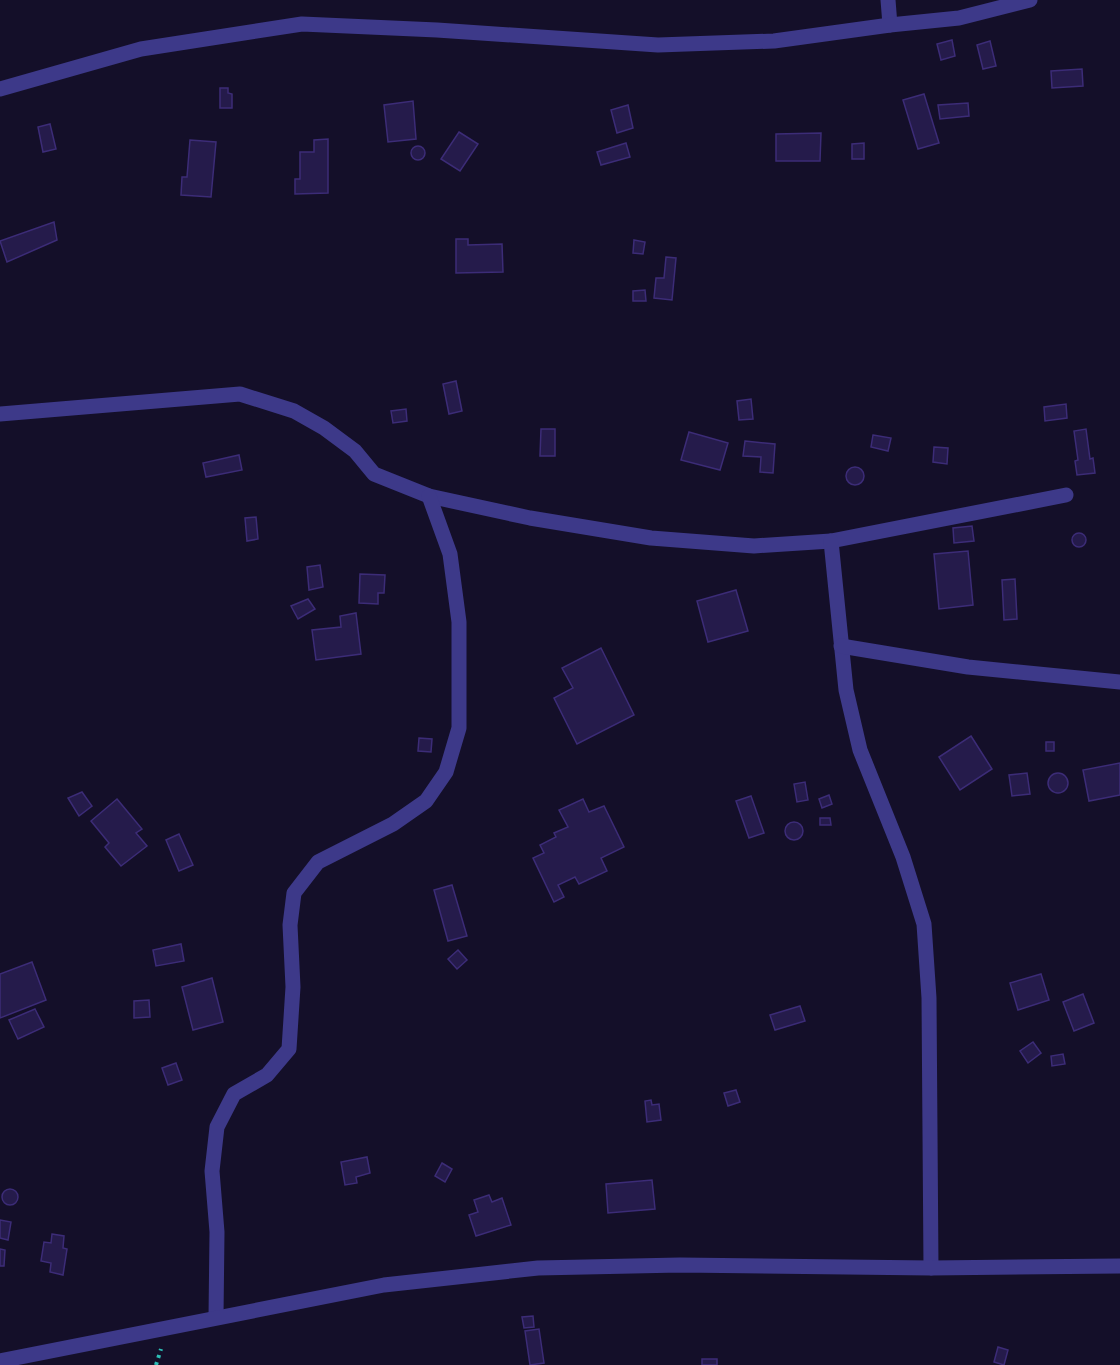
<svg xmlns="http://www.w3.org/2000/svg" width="1120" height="1365" viewBox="0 0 1120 1365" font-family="Figtree,sans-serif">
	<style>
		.building { fill: #251b4b; stroke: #3c2c77; stroke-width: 1.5 }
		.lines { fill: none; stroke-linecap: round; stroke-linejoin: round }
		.path { stroke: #2dbeb6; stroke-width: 4; stroke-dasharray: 3 4.5; stroke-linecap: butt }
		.minor { stroke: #3d3989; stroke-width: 15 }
		.tertiary { stroke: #3d3989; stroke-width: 15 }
	</style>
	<rect width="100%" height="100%" fill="#140f29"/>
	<!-- building -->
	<g class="building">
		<path d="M952 40 955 56 941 60 937 44Z"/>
		<path d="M990 41 996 66 983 69 977 45Z"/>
		<path d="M1082 69 1083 86 1052 88 1051 71Z"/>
		<path d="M220 88H228V93L232 94V108H220Z"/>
		<path d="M924 94 939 143 918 149 903 100Z"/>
		<path d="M413 101 416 139 388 142 384 105Z"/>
		<path d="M968 103 969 116 940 119 938 105Z"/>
		<path d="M628 105 633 128 617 133 611 110Z"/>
		<path d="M50 124 56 149 43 152 38 127Z"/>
		<path d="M459 132 478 144 460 171 441 159Z"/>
		<path d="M821 133 820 161H776V134Z"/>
		<path d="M328 139V193L295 194V179H300V152H314V140Z"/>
		<path d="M190 140 216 142 211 197 181 195 182 177H187Z"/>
		<path d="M626 143 630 157 601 165 597 152Z"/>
		<path d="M864 143V159H852V144Z"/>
		<circle cx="418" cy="153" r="7"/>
		<path d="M54 222 57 240 7 262 0 241Z"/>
		<path d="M456 239H468V245L502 244 503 272 456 273Z"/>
		<path d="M634 240 645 242 643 254 633 253Z"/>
		<path d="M666 257 676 258 672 300 654 298 656 278H664Z"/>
		<path d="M645 290 646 301H633V291Z"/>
		<path d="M456 381 462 411 449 414 443 384Z"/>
		<path d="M751 399 753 419 739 420 737 401Z"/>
		<path d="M1066 404 1067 418 1045 421 1044 407Z"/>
		<path d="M406 409 407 421 393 423 391 411Z"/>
		<path d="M541 429H555V456H540Z"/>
		<path d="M1086 429 1090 459 1093 458 1095 473 1077 475 1075 461 1078 460 1074 431Z"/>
		<path d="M689 432 728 443 720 470 681 460Z"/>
		<path d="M873 435 891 438 888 451 871 447Z"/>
		<path d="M745 441 775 444 773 473 760 472 761 457 743 456Z"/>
		<path d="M934 447 948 448 947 464 933 462Z"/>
		<path d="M239 455 242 470 206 477 203 463Z"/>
		<circle cx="855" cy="476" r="9"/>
		<path d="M256 517 258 539 247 541 245 518Z"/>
		<path d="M972 526 974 541 954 543 953 528Z"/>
		<circle cx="1079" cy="540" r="7"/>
		<path d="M968 551 973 605 939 609 934 554Z"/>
		<path d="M320 565 323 587 309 590 307 567Z"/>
		<path d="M360 574 385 575 384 593H378V604L359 603Z"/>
		<path d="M1015 579 1017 619 1004 620 1002 580Z"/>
		<path d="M736 590 748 631 708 642 697 601Z"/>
		<path d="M308 599 315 609 298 619 291 606Z"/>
		<path d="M356 613 361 654 316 660 312 630 341 627 340 616Z"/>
		<path d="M601 648 634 715 577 744 554 698 573 688 562 668Z"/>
		<path d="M971 736 992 769 960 790 939 757Z"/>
		<path d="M419 738 432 739 431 752 418 751Z"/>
		<rect x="1046" y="742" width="8" height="9"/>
		<path d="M1120 763V795L1089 801 1083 770Z"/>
		<path d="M1027 773 1030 794 1012 796 1009 775Z"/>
		<circle cx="1058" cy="783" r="10"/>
		<path d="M805 782 808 800 797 802 794 784Z"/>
		<path d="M82 792 92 806 79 816 68 798Z"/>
		<path d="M829 795 832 804 822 808 819 799Z"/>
		<path d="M751 796 764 833 749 838 736 801Z"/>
		<path d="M117 799 142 829 136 833 147 846 121 866 105 847 109 843 91 821Z"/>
		<path d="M583 799 589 812 604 806 624 847 601 858 607 871 579 884 575 877 558 885 564 897 554 902 533 858 544 853 540 845 556 837 554 833 568 827 559 810Z"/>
		<path d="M820 818H830L831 825H820Z"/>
		<circle cx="794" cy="831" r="9"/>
		<path d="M179 834 193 865 179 871 166 840Z"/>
		<path d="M452 885 467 936 448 941 434 890Z"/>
		<path d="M181 944 184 961 156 966 153 950Z"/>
		<path d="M458 950 467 960 457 969 448 959Z"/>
		<path d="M32 962 46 1000 0 1018V974Z"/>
		<path d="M1041 974 1049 1000 1018 1010 1010 983Z"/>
		<path d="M212 978 223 1022 193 1030 182 987Z"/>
		<path d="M1083 994 1094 1023 1074 1031 1063 1002Z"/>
		<path d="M149 1000 150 1017 134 1018V1001Z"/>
		<path d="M800 1006 805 1021 775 1030 770 1015Z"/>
		<path d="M35 1009 44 1027 18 1039 9 1020Z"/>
		<path d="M1033 1042 1041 1053 1028 1063 1020 1051Z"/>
		<path d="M1063 1054 1065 1064 1052 1066 1051 1056Z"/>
		<path d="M176 1063 182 1080 168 1085 162 1068Z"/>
		<path d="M736 1090 740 1102 728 1106 724 1093Z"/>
		<path d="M651 1100 652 1105 659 1104 661 1120 647 1122 645 1101Z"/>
		<path d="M367 1157 370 1173 356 1177 357 1183 345 1185 341 1162Z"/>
		<path d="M442 1163 452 1169 445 1182 435 1176Z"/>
		<path d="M652 1180 655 1209 608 1213 606 1184Z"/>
		<circle cx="10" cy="1197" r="8"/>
		<path d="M489 1195 492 1202 502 1198 511 1225 476 1236 469 1215 478 1212 474 1200Z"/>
		<path d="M0 1220 11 1222 8 1240 0 1238Z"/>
		<path d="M52 1234 64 1236 63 1248 67 1249 63 1275 50 1272 51 1263 41 1261 44 1242 51 1243Z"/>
		<path d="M0 1249 5 1250 4 1266H0Z"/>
		<path d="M533 1316 534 1327 524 1328 522 1317Z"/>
		<path d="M539 1329 544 1363 530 1365 525 1331Z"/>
		<path d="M998 1347 1008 1350 1004 1365 994 1362Z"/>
		<rect x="702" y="1359" width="15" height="6"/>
	</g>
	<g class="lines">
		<!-- path -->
		<path class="path" d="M156 1365 161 1349"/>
		<!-- minor -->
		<g class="minor">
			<path d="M888 0 890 25"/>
			<path d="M0 89 141 49 302 24 437 30 658 45 774 41 890 25 959 18 1030 0"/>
			<path d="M0 414 240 394 294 411 324 428 355 451 374 474 429 496 530 518 651 538 754 546 831 541 1066 495"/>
			<path d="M831 541 846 690 860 750 903 857 924 924 929 998 931 1268"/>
			<path d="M841 646 968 667 1120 682"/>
			<path d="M216 1317 217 1232 212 1171 217 1127 234 1094 267 1075 289 1049 293 987 290 925 294 893 318 862 393 824 426 801 446 772 459 728V622L450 554 429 496"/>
		</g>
		<!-- tertiary -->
		<path class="tertiary" d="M0 1361 384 1285 538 1268 680 1265 931 1268 1120 1266"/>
	</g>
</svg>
